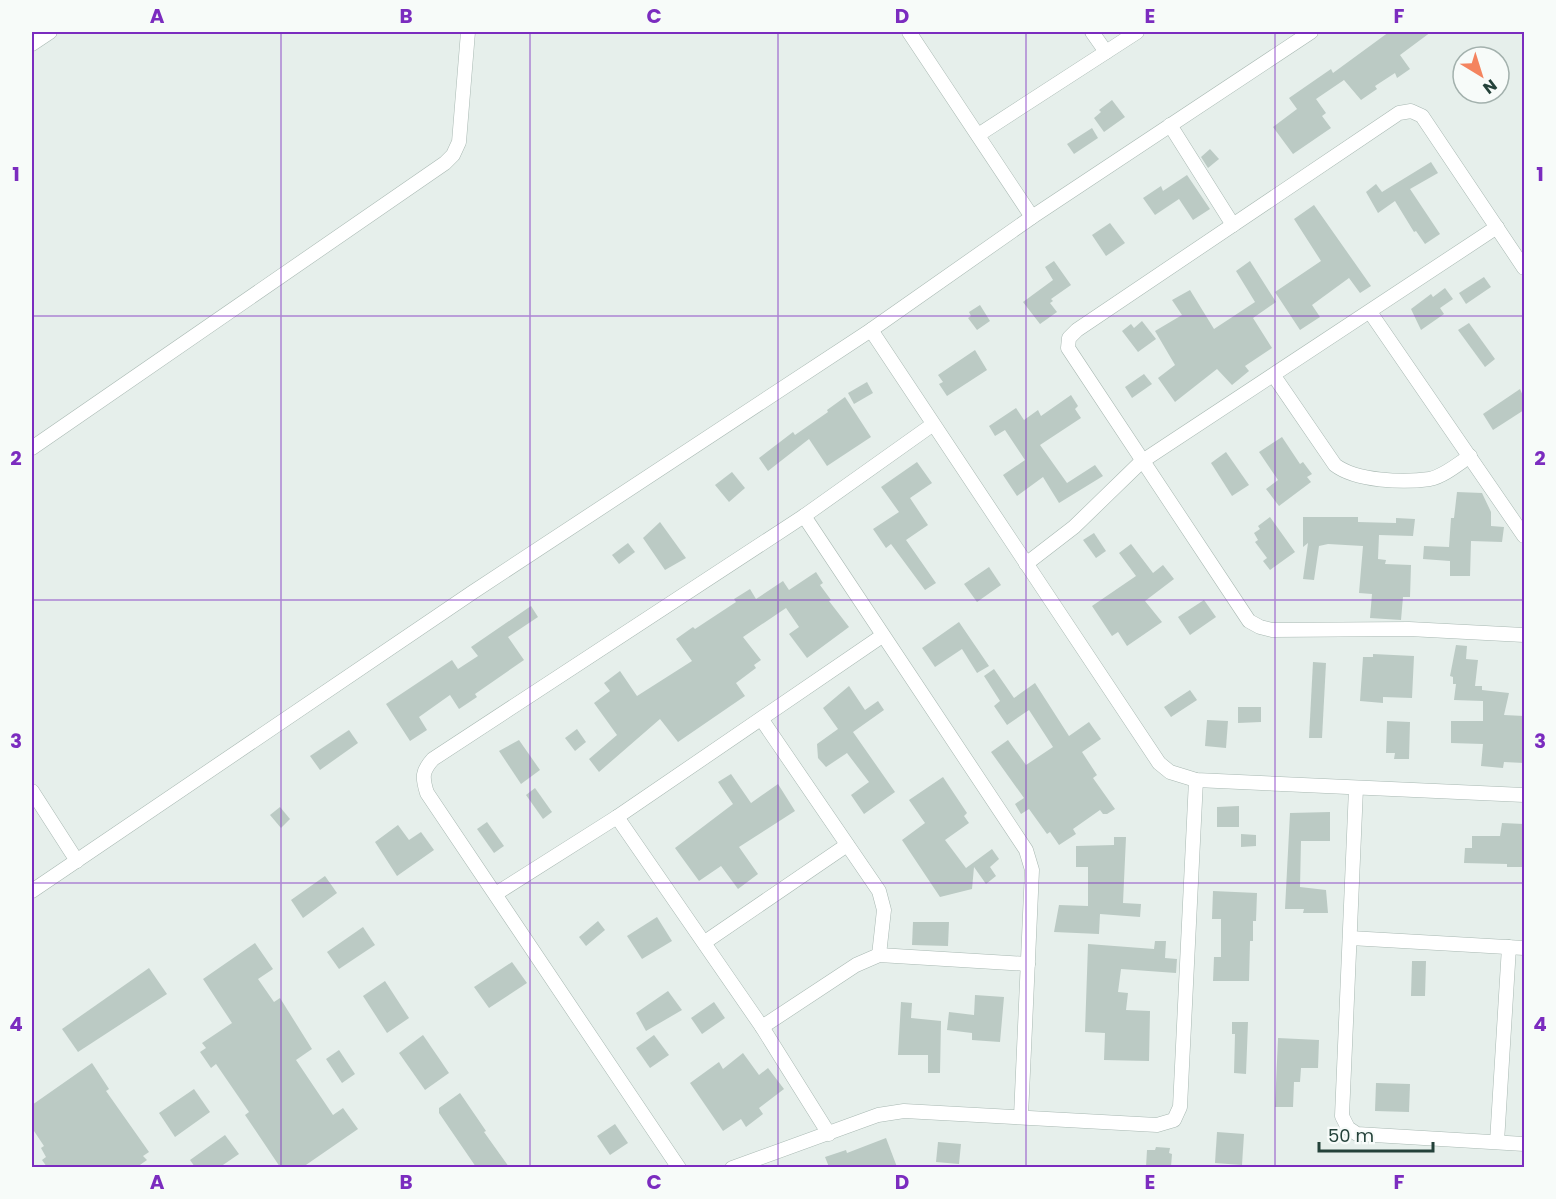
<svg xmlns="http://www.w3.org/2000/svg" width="1556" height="1199" viewBox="0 0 1556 1199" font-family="Poppins,sans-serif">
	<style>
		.building { fill: #bbcac4 }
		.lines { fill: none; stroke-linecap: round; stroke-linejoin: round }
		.minor-casing { stroke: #a8b8b2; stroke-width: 15 }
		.minor { stroke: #fff; stroke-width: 14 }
		.grid { fill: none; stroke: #7b2cbf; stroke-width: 1.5; stroke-opacity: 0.55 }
		.neatline { fill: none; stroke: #7b2cbf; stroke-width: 2 }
		.grid-label { font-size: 20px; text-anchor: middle; font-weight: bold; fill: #7b2cbf }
	</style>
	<rect width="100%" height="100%" fill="#e6efeb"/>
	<!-- building -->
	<g class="building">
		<path d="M1389 32H1431L1400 55 1410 69 1397 78 1395 73 1375 86 1377 89 1361 100 1344 80 1316 99 1326 113 1322 116 1331 128 1293 154 1273 127 1297 109 1289 98 1331 69 1333 73Z"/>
		<path d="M1112 100 1125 117 1104 132 1094 118 1101 112 1099 110Z"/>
		<path d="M1092 128 1098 138 1074 154 1067 144Z"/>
		<path d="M1210 149 1219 159 1208 168 1201 157Z"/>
		<path d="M1431 162 1438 173 1410 189 1440 234 1425 244 1416 231 1414 232 1395 201 1378 213 1366 192 1376 184 1382 192Z"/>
		<path d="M1187 175 1210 209 1193 220 1179 199 1155 215 1143 198 1161 186 1163 191Z"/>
		<path d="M1314 205 1371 286 1360 293 1349 278 1312 305 1320 317 1300 330 1275 292 1321 261 1294 219Z"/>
		<path d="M1110 223 1125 243 1106 256 1092 235Z"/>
		<path d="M1054 261 1071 285 1051 299 1053 301 1050 303 1057 312 1040 324 1023 302 1053 280 1045 267Z"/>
		<path d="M1250 261 1276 302 1253 318 1272 348 1245 366 1249 371 1232 385 1217 369 1175 402 1158 378 1175 365 1155 331 1182 315 1172 300 1190 290 1214 329 1252 304 1255 302 1236 271Z"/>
		<path d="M1484 277 1491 287 1466 304 1459 293Z"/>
		<path d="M1445 288 1453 299 1440 308 1444 314 1421 330 1411 309 1431 294 1433 297Z"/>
		<path d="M980 305 990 321 977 330 968 318 971 316 969 312Z"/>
		<path d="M1142 321 1156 339 1138 352 1122 331 1131 324 1134 328Z"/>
		<path d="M1469 323 1495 359 1485 367 1458 330Z"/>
		<path d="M975 350 987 370 947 396 939 384 943 382 938 375Z"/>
		<path d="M1144 374 1152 384 1132 398 1125 387Z"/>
		<path d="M867 382 873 393 854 404 848 393Z"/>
		<path d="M1520 389 1524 398V410L1493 430 1483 414Z"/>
		<path d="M1071 395 1078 406 1075 409 1081 418 1040 445 1067 483 1095 465 1103 476 1059 503 1043 477 1017 496 1003 475 1025 460 1005 430 995 436 989 426 1016 408 1024 420 1038 410 1041 416Z"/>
		<path d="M845 397 871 437 827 466 809 439 768 471 759 458 793 432 795 435 828 412 827 410Z"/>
		<path d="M1282 437 1300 464 1303 462 1312 474 1307 477 1311 482 1279 506 1266 489 1278 480 1259 452Z"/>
		<path d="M1226 452 1249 485 1232 496 1211 463Z"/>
		<path d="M917 462 932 483 910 498 928 525 906 540 936 583 925 590 891 544 886 548 873 529 899 512 881 487Z"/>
		<path d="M732 472 745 488 729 502 715 485Z"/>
		<path d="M1457 492 1482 493 1491 512V526L1504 527 1502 542 1471 541 1470 576H1450V561L1423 559 1424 546 1449 547 1451 518H1454Z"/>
		<path d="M1270 517 1295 552 1270 570 1263 561 1267 558 1255 542 1258 540 1254 533 1260 529 1258 526Z"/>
		<path d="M1303 517H1358V522L1396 523V518L1415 519 1413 536 1379 535 1378 559 1386 560 1385 564 1411 565 1410 597H1403L1401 620 1370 618 1372 594 1359 593 1363 546 1328 544 1319 546 1314 580 1303 579 1308 543 1303 547Z"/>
		<path d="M660 522 686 558 665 570 643 538Z"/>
		<path d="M1094 533 1106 551 1096 558 1083 540Z"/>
		<path d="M628 543 635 552 619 564 612 555Z"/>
		<path d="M1131 544 1153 573 1163 565 1174 579 1145 601 1162 622 1127 646 1118 632 1112 636 1092 606 1136 576 1119 553Z"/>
		<path d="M989 567 1001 585 977 602 964 584Z"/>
		<path d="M816 572 823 583 820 585 831 600 829 601 849 627 807 658 789 634 799 627 786 608 743 637 761 660 754 665 756 668 736 683 745 696 678 742 660 719 599 772 589 759 617 735 594 703 610 691 604 683 620 671 637 696 692 661 676 639 693 627 695 629 736 602 734 599 750 589 756 599 783 581 789 590Z"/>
		<path d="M1204 600 1216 617 1190 635 1178 617Z"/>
		<path d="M531 606 538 617 508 637 524 660 475 694 477 697 459 709 450 695 419 717 427 730 410 741 386 704 452 660 458 669 478 656 471 647Z"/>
		<path d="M959 622 989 666 977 673 962 649 935 667 922 648Z"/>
		<path d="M1456 645 1467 646 1466 659 1478 660 1475 686H1482V690L1509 693 1504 715 1524 716V763L1504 762 1503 768 1481 766 1483 744 1451 743V721H1483V701L1454 700 1456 684H1453V677L1450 676Z"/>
		<path d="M1373 654 1414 656 1412 698 1383 697V703L1360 701 1363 657H1373Z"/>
		<path d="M1313 662 1326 663 1322 738H1309Z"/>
		<path d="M994 669 1014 698 1035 683 1069 736 1089 722 1101 739 1082 752 1097 775 1093 778 1115 809 1107 814H1103L1100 810 1073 829 1076 834 1059 845 1050 832 1047 834 1029 809 1021 814 1015 804 1024 798 991 752 1008 740 1026 765 1053 747 1029 710 1007 725 994 706 1000 701 984 676Z"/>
		<path d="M849 686 865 710 878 701 884 710 853 732 895 792 864 814 851 795 869 782 847 753 826 767 818 758 817 744 838 729 823 708Z"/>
		<path d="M1190 690 1197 700 1171 717 1164 707Z"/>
		<path d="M1238 707H1261V722L1238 723Z"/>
		<path d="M1207 720 1228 721 1226 748 1205 746Z"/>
		<path d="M1387 721 1410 722 1409 759H1394L1395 753H1386Z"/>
		<path d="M577 729 586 742 575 751 565 738Z"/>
		<path d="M349 730 358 743 320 770 310 756Z"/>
		<path d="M519 740 540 770 521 784 499 751Z"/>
		<path d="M731 774 751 803 778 784 795 811 739 847 758 874 738 889 721 866 699 881 675 848 733 804 718 782Z"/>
		<path d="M943 777 967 813 964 816 969 823 945 840 966 868 992 849 999 859 990 867 996 876 986 884 974 867 972 889 940 897 902 840 925 823 909 800Z"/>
		<path d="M535 788 552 812 543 819 526 795Z"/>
		<path d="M1239 806V827H1217V807Z"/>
		<path d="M280 807 290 819 281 828 270 815Z"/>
		<path d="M1330 812V841H1301L1300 887 1326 890 1328 913H1303L1304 909H1285L1290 813Z"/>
		<path d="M487 822 504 846 494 853 477 829Z"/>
		<path d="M1502 823 1524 824V867H1507V864L1464 863 1465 848H1472V836H1500Z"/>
		<path d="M398 825 409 840 421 832 434 850 397 876 375 842Z"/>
		<path d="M1241 834 1256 835V846L1241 847Z"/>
		<path d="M1114 837H1126L1123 903 1141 904 1140 917 1100 914 1099 934 1054 932 1059 905 1088 906V867H1076V846L1114 845Z"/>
		<path d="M325 876 337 893 303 918 291 900Z"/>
		<path d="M1213 891 1257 893 1256 921H1253V941H1250L1249 981H1213L1214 957H1221V919H1212Z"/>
		<path d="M657 917 672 941 642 959 627 936Z"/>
		<path d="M598 921 605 930 586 946 579 937Z"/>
		<path d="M913 922H949L948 946 912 945Z"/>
		<path d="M363 927 375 945 339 969 327 952Z"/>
		<path d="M1155 941H1166L1165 958 1177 959 1176 973 1121 969 1118 992 1128 993 1126 1010 1150 1011 1149 1061 1104 1060 1105 1033 1085 1032 1088 944 1154 949Z"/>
		<path d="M255 943 273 969 258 979 274 1002 280 998 312 1049 296 1060 333 1115 343 1108 358 1129 303 1167H280L245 1115 249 1112 216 1064 211 1068 200 1052 206 1048 202 1043 232 1023 203 979Z"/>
		<path d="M1412 961H1426L1425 996H1411Z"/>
		<path d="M512 962 527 983 489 1008 474 987Z"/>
		<path d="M149 968 167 994 78 1052 62 1029Z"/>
		<path d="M385 981 409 1018 387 1033 363 996Z"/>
		<path d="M668 991 682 1010 646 1031 636 1013Z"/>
		<path d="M975 995 1004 997 1000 1042 972 1040V1033L947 1030 949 1012 974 1015Z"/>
		<path d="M714 1002 725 1018 702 1034 691 1018Z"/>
		<path d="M901 1002 912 1003 911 1018 941 1021 940 1073H928V1055H898Z"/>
		<path d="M1232 1022H1248L1246 1074 1234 1073 1235 1034H1232Z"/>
		<path d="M423 1035 449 1073 425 1090 399 1053Z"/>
		<path d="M654 1035 669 1055 650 1068 636 1048Z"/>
		<path d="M1278 1038 1319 1040 1318 1068H1301L1300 1082H1294L1293 1107H1275Z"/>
		<path d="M339 1050 355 1074 342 1083 326 1059Z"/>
		<path d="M743 1053 759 1075 768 1068 784 1089 759 1108 763 1114 746 1127 741 1119 723 1131 690 1083 719 1062 723 1069Z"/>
		<path d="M92 1063 109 1089 106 1091 149 1152 143 1156 147 1160 137 1167H47L42 1160 46 1157 41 1148 44 1146 32 1128V1105Z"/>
		<path d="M1376 1083 1410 1084 1409 1112 1375 1111Z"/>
		<path d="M194 1089 210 1112 175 1137 159 1113Z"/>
		<path d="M460 1093 486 1131 484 1132 509 1167H476L439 1113V1108Z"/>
		<path d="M615 1124 628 1143 610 1155 597 1136Z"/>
		<path d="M1217 1132 1244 1134 1242 1165 1215 1163Z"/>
		<path d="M225 1135 239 1154 220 1167H195L190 1160Z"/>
		<path d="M886 1138 897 1167H829L825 1157 846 1150 847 1153Z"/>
		<path d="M938 1142 961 1144 959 1164 936 1162Z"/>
		<path d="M1156 1147 1170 1148 1169 1153 1172 1154 1171 1167H1146L1147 1150H1155Z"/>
	</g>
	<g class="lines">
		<!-- minor casing -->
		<g class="minor-casing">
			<g id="minor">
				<path d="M909 32 1032 217"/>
				<path d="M1092 32 1106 52"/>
				<path d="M32 44 50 32"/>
				<path d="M1170 125 1233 225"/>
				<path d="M978 135 1137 32"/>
				<path d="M1524 268 1422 116 1411 111 1399 113 1077 330 1069 338 1068 348 1249 621 1260 627 1272 630 1409 629 1524 635"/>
				<path d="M1370 312 1524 536"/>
				<path d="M871 330 1159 763 1170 772 1196 780 1524 795"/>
				<path d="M1274 376 1335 465C1356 481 1403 483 1430 479 1444 476 1458 464 1470 456"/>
				<path d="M32 448 445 163 453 155 459 142 468 32"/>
				<path d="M804 516 1026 850 1032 870 1021 1116"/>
				<path d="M1026 564 1074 527 1141 462 1497 227"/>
				<path d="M762 720 879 891 884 910 879 955"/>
				<path d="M1356 788 1342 1116 1348 1128 1357 1134 1524 1144"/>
				<path d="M32 791 77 861"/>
				<path d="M617 817 762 1027 829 1134"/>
				<path d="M32 891 473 592 871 330 1032 217 1311 32"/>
				<path d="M497 893 617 817 882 636"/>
				<path d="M1350 938 1524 948"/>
				<path d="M705 942 847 845"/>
				<path d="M762 1027 856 965 879 955 1028 964"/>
				<path d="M1497 1142 1509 947"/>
				<path d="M679 1168 427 793C422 777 422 771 433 759L804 516 932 425"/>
				<path d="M732 1168 878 1115 904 1111 1157 1125 1174 1120 1180 1107 1196 780"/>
			</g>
		</g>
		<!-- minor -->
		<use href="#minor" class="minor"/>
	</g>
	<!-- grid -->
	<path class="grid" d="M281 32V1168M530 32V1168M778 32V1168M1026 32V1168M1275 32V1168M32 316H1524M32 600H1524M32 883H1524"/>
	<!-- border -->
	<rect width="1556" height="1199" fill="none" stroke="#f7fbf9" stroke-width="66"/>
	<!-- north arrow -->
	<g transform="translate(1481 75) rotate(142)"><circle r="28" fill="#f7fbf9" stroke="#a3b1ad" stroke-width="1.5"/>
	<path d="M0-4.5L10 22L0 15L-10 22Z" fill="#f4845f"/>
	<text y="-9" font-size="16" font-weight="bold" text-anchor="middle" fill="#24423a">N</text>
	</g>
	<!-- scale -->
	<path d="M1319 1142v9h114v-9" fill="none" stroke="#24423a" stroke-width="3"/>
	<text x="1328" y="1142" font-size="18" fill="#24423a" stroke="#f7fbf9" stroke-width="4.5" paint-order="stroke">50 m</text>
	<rect x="33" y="33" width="1490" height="1133" class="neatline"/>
	<g class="grid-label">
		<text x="157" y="23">A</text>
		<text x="406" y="23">B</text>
		<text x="654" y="23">C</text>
		<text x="902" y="23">D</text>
		<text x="1150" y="23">E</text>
		<text x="1399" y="23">F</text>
		<text x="16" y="181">1</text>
		<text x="1540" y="181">1</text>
		<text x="16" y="465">2</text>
		<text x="1540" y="465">2</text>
		<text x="16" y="748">3</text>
		<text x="1540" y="748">3</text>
		<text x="16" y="1031">4</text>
		<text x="1540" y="1031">4</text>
		<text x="157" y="1189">A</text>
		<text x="406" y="1189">B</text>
		<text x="654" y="1189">C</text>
		<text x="902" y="1189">D</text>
		<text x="1150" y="1189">E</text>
		<text x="1399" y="1189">F</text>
	</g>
</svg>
